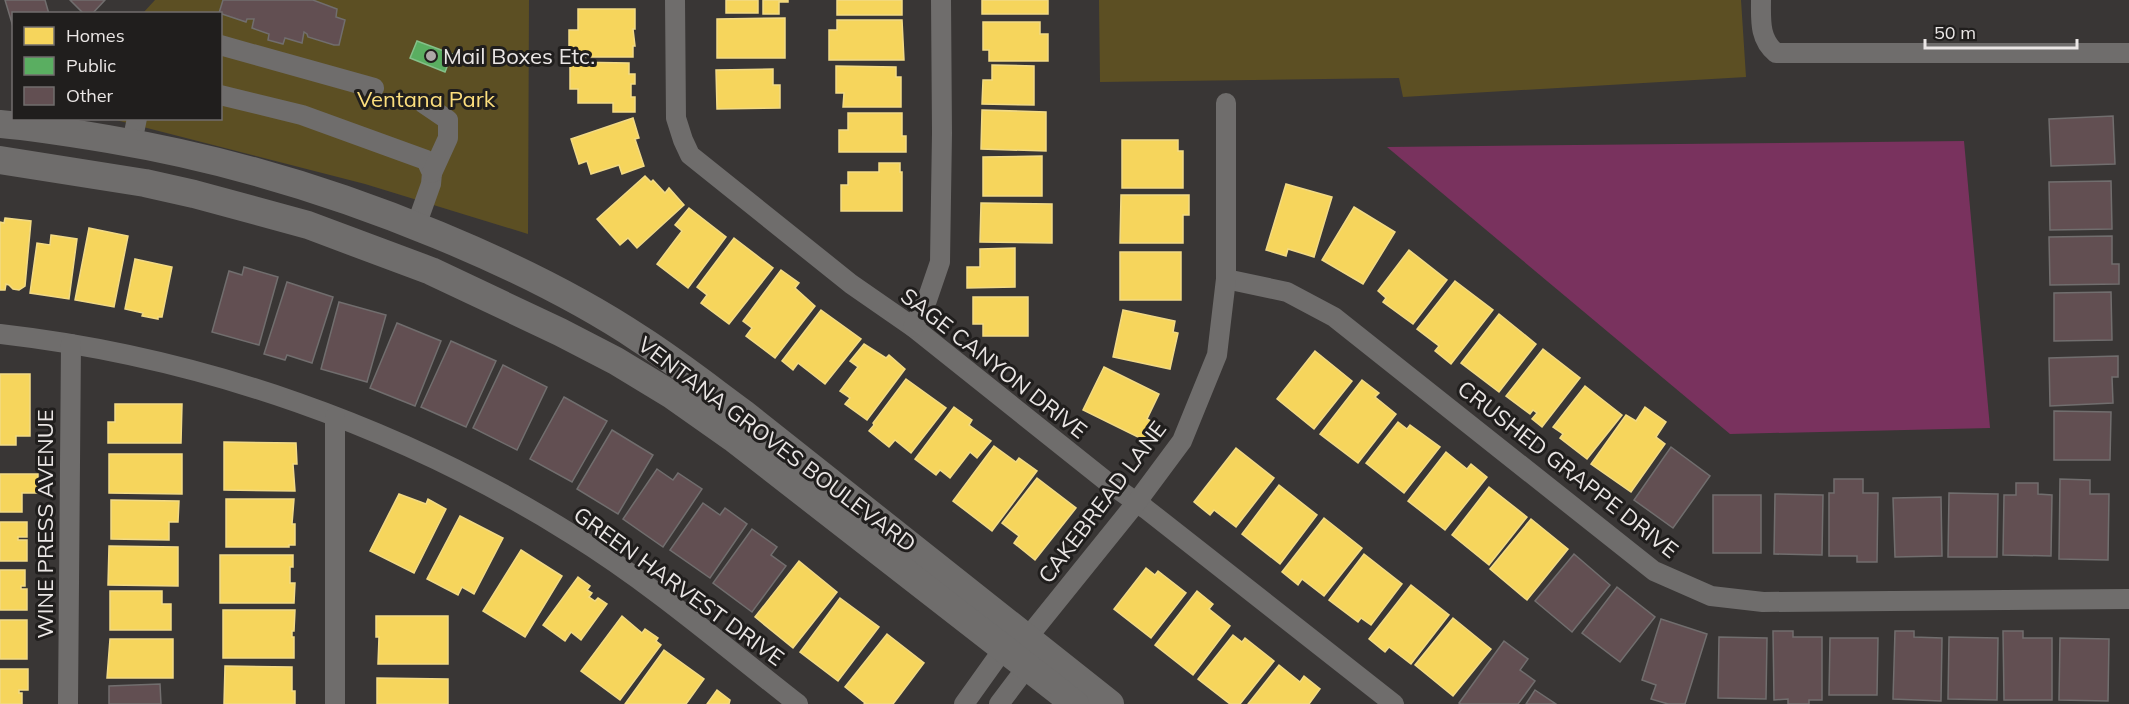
<svg xmlns="http://www.w3.org/2000/svg" width="2129" height="704" viewBox="0 0 2129 704" font-family="Mulish,sans-serif">
	<style>
		.green { fill: #5c4f23 }
		.water { fill: #79325e }
		.homes { fill: #f6d55c; stroke: #f2da85; stroke-width: 1.5 }
		.public { fill: #5aae61; stroke: #85bf89; stroke-width: 1.5 }
		.building { fill: #624f52; stroke: #716e6e; stroke-width: 1.5 }
		.lines { fill: none; stroke-linecap: round; stroke-linejoin: round }
		.street { stroke: #6f6d6c; stroke-width: 20 }
		.secondary { stroke: #6f6d6c; stroke-width: 28 }
		.poi-dot { fill: #aca8a7; stroke: #201e1d; stroke-width: 2 }
		.labels { text-anchor: middle; dominant-baseline: central; stroke-width: 6; stroke-linejoin: round; paint-order: stroke }
		.poi-label { font-size: 22px; fill: #eae6e5; stroke: #201e1d; text-anchor: start }
		.park-label { font-size: 22px; fill: #fcde7d; stroke: #201e1d }
		.street-label { font-size: 22px; fill: #eae6e5; stroke: #201e1d }
	</style>
	<rect width="100%" height="100%" fill="#393635"/>
	<!-- green -->
	<g class="green">
		<path d="M155 0H529L528 234 365 184 112 119 220 118V14L143 13Z"/>
		<path d="M1099 0H1741L1746 77 1403 97 1399 78 1100 82Z"/>
	</g>
	<!-- water -->
	<path class="water" d="M1964 141 1990 428 1730 434 1387 147Z"/>
	<!-- homes -->
	<g class="homes">
		<rect x="726" y="0" width="32" height="13"/>
		<path d="M763 0H788V2H779V14H763Z"/>
		<rect x="837" y="0" width="65" height="15"/>
		<rect x="982" y="0" width="66" height="14"/>
		<path d="M578 9H635V29H633L635 46H633V57H569V30H578Z"/>
		<path d="M785 18V58H717V19Z"/>
		<path d="M837 20H902L904 60H829V30H837Z"/>
		<path d="M983 22H1040V34H1048V61H989V50H983Z"/>
		<path d="M570 62 629 63V74H635V84H631V97H635V112H613V103H578V89H570Z"/>
		<path d="M992 65 1034 66V105L982 104 983 80H992Z"/>
		<path d="M836 66 896 67V77H901V107H843L844 93H836Z"/>
		<path d="M773 69V85H780V108L717 109 716 70Z"/>
		<path d="M982 110 1046 112V151L981 149Z"/>
		<path d="M848 113H902V136H906V152H839V130H848Z"/>
		<path d="M633 118 639 138 635 139 644 166 622 174 619 165 591 174 587 161 579 164 571 139Z"/>
		<path d="M1122 140H1178V151H1183V188H1122Z"/>
		<path d="M1042 156V196H983V157Z"/>
		<path d="M879 163H900V172H902V211H841V185H848V172H879Z"/>
		<path d="M645 176 651 182 653 180 665 193 669 188 684 205 637 248 628 238 620 245 597 219Z"/>
		<path d="M1286 184 1332 197 1314 257 1288 249 1286 256 1266 250Z"/>
		<path d="M1121 195H1189V215H1183V243H1120Z"/>
		<path d="M981 203 1052 204V243L980 242Z"/>
		<path d="M1354 207 1395 232 1363 284 1322 260Z"/>
		<path d="M689 208 726 237 688 288 657 264 682 231 675 225Z"/>
		<path d="M5 218 31 221 25 286 19 290 13 289 9 285 6 284 5 290H0V222L4 223Z"/>
		<path d="M89 228 128 236 114 307 75 300Z"/>
		<path d="M51 235 77 239 69 299 30 293 37 243 50 245Z"/>
		<path d="M734 238 773 268 729 324 701 303 707 295 697 287Z"/>
		<path d="M1015 248V287L967 288V267H980V249Z"/>
		<path d="M1409 250 1447 280 1413 324 1383 302 1386 298 1378 291Z"/>
		<rect x="1120" y="252" width="61" height="48"/>
		<path d="M135 259 172 267 162 317H158V319L142 316 143 313 125 309Z"/>
		<path d="M781 270 799 283 795 288 815 306 775 358 746 336 752 328 743 321Z"/>
		<path d="M1455 281 1493 310 1451 364 1435 351 1439 346 1417 329Z"/>
		<path d="M973 297H1028V336H983V324H973Z"/>
		<path d="M821 310 861 339 825 384 798 363 793 370 782 361Z"/>
		<path d="M1123 310 1175 321 1173 332 1178 333 1170 369 1113 357Z"/>
		<path d="M1499 314 1536 344 1499 392 1461 363Z"/>
		<path d="M864 344 886 358 889 355 905 369 867 420 845 404 850 398 840 391 858 367 850 361Z"/>
		<path d="M1543 349 1580 378 1542 427 1532 419 1537 413 1533 410 1530 414 1506 396Z"/>
		<path d="M1315 351 1352 381 1314 429 1277 399Z"/>
		<path d="M1104 367 1159 394 1147 419 1153 422 1144 440 1083 410Z"/>
		<path d="M0 374H30V436H16V445H0Z"/>
		<path d="M906 379 946 408 911 453 895 440 889 447 869 431 874 425 873 423Z"/>
		<path d="M1362 380 1379 393 1375 397 1396 414 1358 463 1320 434Z"/>
		<path d="M1585 386 1622 415 1587 459 1560 438 1563 434 1553 427Z"/>
		<path d="M115 404H182L181 443H108V422H115Z"/>
		<path d="M954 407 972 420 969 425 991 441 977 458 970 452 950 478 940 470 936 475 915 459Z"/>
		<path d="M1645 407 1666 422 1656 437 1665 444 1631 492 1591 464 1626 415 1636 421Z"/>
		<path d="M1398 422 1407 429 1410 425 1440 447 1404 493 1366 463Z"/>
		<path d="M224 442 296 443 297 464H293L295 491 224 490Z"/>
		<path d="M994 446 1016 462 1019 458 1037 471 992 531 953 501Z"/>
		<path d="M1236 448 1274 478 1236 527 1214 510 1210 515 1194 502Z"/>
		<path d="M1446 452 1467 469 1471 464 1487 477 1445 530 1408 501Z"/>
		<path d="M109 454H182V494L109 493Z"/>
		<path d="M0 474H38V493H22V512H0Z"/>
		<path d="M1037 478 1076 508 1035 560 1014 543 1019 536 1002 523Z"/>
		<path d="M1279 485 1317 515 1280 564 1242 534Z"/>
		<path d="M1489 487 1527 517 1489 565 1452 535Z"/>
		<path d="M399 494 426 504 428 499 446 509 414 573 370 551Z"/>
		<path d="M226 499H294L292 524H295V545H289V547H226Z"/>
		<path d="M111 500 179 501 178 522H169V540L111 539Z"/>
		<path d="M460 516 503 538 474 594 462 587 458 595 427 579Z"/>
		<path d="M1324 518 1362 548 1324 596 1302 579 1298 585 1282 572Z"/>
		<path d="M1531 519 1568 549 1527 600 1490 569Z"/>
		<path d="M0 522H27V537H18V540H27V561H0Z"/>
		<path d="M109 546 178 547V586L108 585Z"/>
		<path d="M521 550 562 576 525 637 483 611Z"/>
		<path d="M1364 554 1402 584 1371 625 1361 618 1358 622 1329 600Z"/>
		<path d="M220 555H293V567H290V583H295L294 603H220Z"/>
		<path d="M799 561 837 592 793 648 755 617Z"/>
		<path d="M1146 568 1155 575 1158 571 1186 593 1151 638 1114 609Z"/>
		<path d="M0 570H25V586H21V589H27V610H0Z"/>
		<path d="M578 577 590 586 587 590 592 593 589 597 595 601 598 598 607 604 581 640 571 632 565 641 543 625Z"/>
		<path d="M1411 585 1449 615 1411 664 1389 647 1385 652 1369 639Z"/>
		<path d="M110 591H162V604H171V630H110Z"/>
		<path d="M1197 591 1213 604 1209 609 1230 626 1193 675 1155 645Z"/>
		<path d="M840 598 879 627 838 681 800 652Z"/>
		<path d="M223 610H295L294 631H292V637H294V658H223Z"/>
		<path d="M376 616H448V664H378L379 637H376Z"/>
		<path d="M622 616 642 633 645 629 658 638 656 641 661 645 620 700 581 671Z"/>
		<path d="M1453 618 1491 649 1453 696 1415 665Z"/>
		<rect x="0" y="620" width="27" height="39"/>
		<path d="M887 634 924 663 893 704H864L865 703 845 687Z"/>
		<path d="M1233 635 1242 642 1245 638 1274 661 1240 704H1230L1198 679Z"/>
		<path d="M110 639H173V678H107Z"/>
		<path d="M664 650 704 679 686 704H625Z"/>
		<path d="M1279 665 1300 682 1304 676 1320 689 1309 704H1248Z"/>
		<path d="M225 666 292 667V691H295V704H224Z"/>
		<path d="M0 669H28V690H19V693H22V704H0Z"/>
		<path d="M377 678 448 679V704H377Z"/>
		<path d="M717 690 730 700 729 704H707Z"/>
	</g>
	<!-- public -->
	<path class="public" d="M417 41 452 54 445 72 410 58Z"/>
	<!-- building -->
	<g class="building">
		<path d="M5 0H45L49 14H14V30Z"/>
		<path d="M70 0H105L92 14H84Z"/>
		<path d="M223 0H313L337 9 336 17 345 20 339 45H334L308 37 307 34 304 32 302 43 285 38 283 44 268 40 269 34 252 28 254 19H247L246 22 219 13Z"/>
		<path d="M2113 116 2115 164 2051 166 2049 119Z"/>
		<path d="M2111 181 2112 229 2050 230 2049 182Z"/>
		<path d="M2112 236V264H2119V284L2050 285 2049 237Z"/>
		<path d="M244 267 278 277 259 345 212 332 229 271 242 275Z"/>
		<path d="M287 282 333 297 312 363 287 355 285 360 264 354Z"/>
		<path d="M2111 292 2112 340 2054 341V293Z"/>
		<path d="M339 302 386 315 367 382 321 369Z"/>
		<path d="M397 323 441 341 415 406 370 388Z"/>
		<path d="M451 341 496 361 466 427 421 407Z"/>
		<path d="M2118 356V377H2112L2113 403 2050 406 2049 358Z"/>
		<path d="M503 365 547 387 517 450 473 428Z"/>
		<path d="M564 397 607 421 572 482 530 459Z"/>
		<path d="M2054 411 2111 412 2110 460H2054Z"/>
		<path d="M612 430 653 455 618 514 577 489Z"/>
		<path d="M1671 447 1710 476 1673 528 1634 500Z"/>
		<path d="M657 469 673 480 678 473 702 489 663 547 623 519Z"/>
		<path d="M1834 479H1863V493H1878L1877 562H1857V556H1829V493H1834Z"/>
		<path d="M2060 479 2090 480V494H2109L2108 560 2059 559Z"/>
		<path d="M2016 483H2038V494L2052 495 2051 556 2003 555 2004 495H2016Z"/>
		<path d="M1949 493 1998 494 1997 557H1948Z"/>
		<path d="M1775 494 1823 495 1822 555 1774 554Z"/>
		<rect x="1713" y="495" width="48" height="58"/>
		<path d="M1941 497 1942 556 1895 557 1893 498Z"/>
		<path d="M703 503 720 515 725 508 747 524 710 578 670 550Z"/>
		<path d="M752 529 777 547 771 555 786 566 752 612 713 583Z"/>
		<path d="M1574 554 1610 585 1572 632 1535 601Z"/>
		<path d="M1617 587 1655 617 1620 662 1582 633Z"/>
		<path d="M1661 619 1707 634 1685 704H1668L1651 699 1656 685 1642 680Z"/>
		<path d="M1773 631H1793V637H1822V700H1809V704H1788V699L1774 700Z"/>
		<path d="M1895 631H1914V637L1942 638 1941 701 1893 699Z"/>
		<path d="M2003 631H2023V638H2052V700H2004Z"/>
		<path d="M1719 637 1767 638 1766 699 1718 698Z"/>
		<path d="M1949 637 1998 638 1997 700 1948 699Z"/>
		<path d="M1830 638H1878L1877 695H1829Z"/>
		<path d="M2060 638 2109 639 2108 701 2059 700Z"/>
		<path d="M1504 641 1528 659 1520 670 1535 681 1518 704H1461L1459 703Z"/>
		<path d="M160 684 161 704H109V686Z"/>
		<path d="M1535 690 1556 704H1526Z"/>
	</g>
	<g class="lines">
		<!-- street -->
		<g class="street">
			<path d="M675 0 676 118 683 140 690 155 851 284 913 327 1106 481 1146 509 1394 704"/>
			<path d="M1761 0C1761 20 1759 39 1776 53H2129"/>
			<path d="M220 45 374 88"/>
			<path d="M220 95 302 115 426 160 432 173 431 184 416 226"/>
			<path d="M423 103 448 120V138L432 173"/>
			<path d="M132 143 137 118"/>
			<path d="M1226 279 1287 292 1334 317 1654 571 1711 596 1763 602 2129 599"/>
			<path d="M913 327 927 300 940 262 942 133 941 0"/>
			<path d="M0 334C202 357 401 427 573 535 652 584 725 647 798 704"/>
			<path d="M335 417V704"/>
			<path d="M68 704 71 344"/>
			<path d="M964 704 1004 648 1014 644"/>
			<path d="M999 704 1027 667V639L1032 632 1136 503 1182 441 1217 355 1226 279V103"/>
		</g>
		<!-- secondary -->
		<g class="secondary">
			<path d="M0 124C36 127 72 133 108 139 222 158 332 191 438 235 508 264 577 297 640 339 676 362 709 388 743 413L1110 704"/>
			<path d="M0 160 145 183 194 194 308 225 431 271 560 332 616 361 672 395 733 438 1075 704"/>
		</g>
	</g>
	<!-- markers -->
	<circle class="poi-dot" cx="431" cy="56" r="6"/>
	<g class="labels">
		<!-- poi labels -->
		<g class="poi-label">
			<text x="443" y="56">Mail Boxes Etc.</text>
		</g>
		<!-- park labels -->
		<g class="park-label">
			<text x="426" y="99">Ventana Park</text>
		</g>
		<!-- street labels -->
		<g class="street-label">
			<text transform="translate(994 363) rotate(38)">SAGE CANYON DRIVE</text>
			<text transform="translate(777 444) rotate(37)">VENTANA GROVES BOULEVARD</text>
			<text transform="translate(1568 469) rotate(38)">CRUSHED GRAPPE DRIVE</text>
			<text transform="translate(1102 502) rotate(-53)">CAKEBREAD LANE</text>
			<text transform="translate(45 524) rotate(-90)">WINE PRESS AVENUE</text>
			<text transform="translate(679 586) rotate(36)">GREEN HARVEST DRIVE</text>
		</g>
	</g>
	<!-- legend -->
	<rect x="12" y="12" width="210" height="108" fill="#201e1d" stroke="#716e6d" stroke-width="1.5"/>
	<rect x="24" y="27" width="30" height="18" fill="#f6d55c" stroke="#716e6d" stroke-width="1.5"/>
	<text x="66" y="42" font-size="18" fill="#eae6e5">Homes</text>
	<rect x="24" y="57" width="30" height="18" fill="#5aae61" stroke="#716e6d" stroke-width="1.5"/>
	<text x="66" y="72" font-size="18" fill="#eae6e5">Public</text>
	<rect x="24" y="87" width="30" height="18" fill="#624f52" stroke="#716e6d" stroke-width="1.5"/>
	<text x="66" y="102" font-size="18" fill="#eae6e5">Other</text>
	<!-- scale -->
	<path d="M1925 39v9h152v-9" fill="none" stroke="#eae6e5" stroke-width="3"/>
	<text x="1934" y="39" font-size="18" fill="#eae6e5" stroke="#201e1d" stroke-width="4.5" paint-order="stroke">50 m</text>
</svg>
